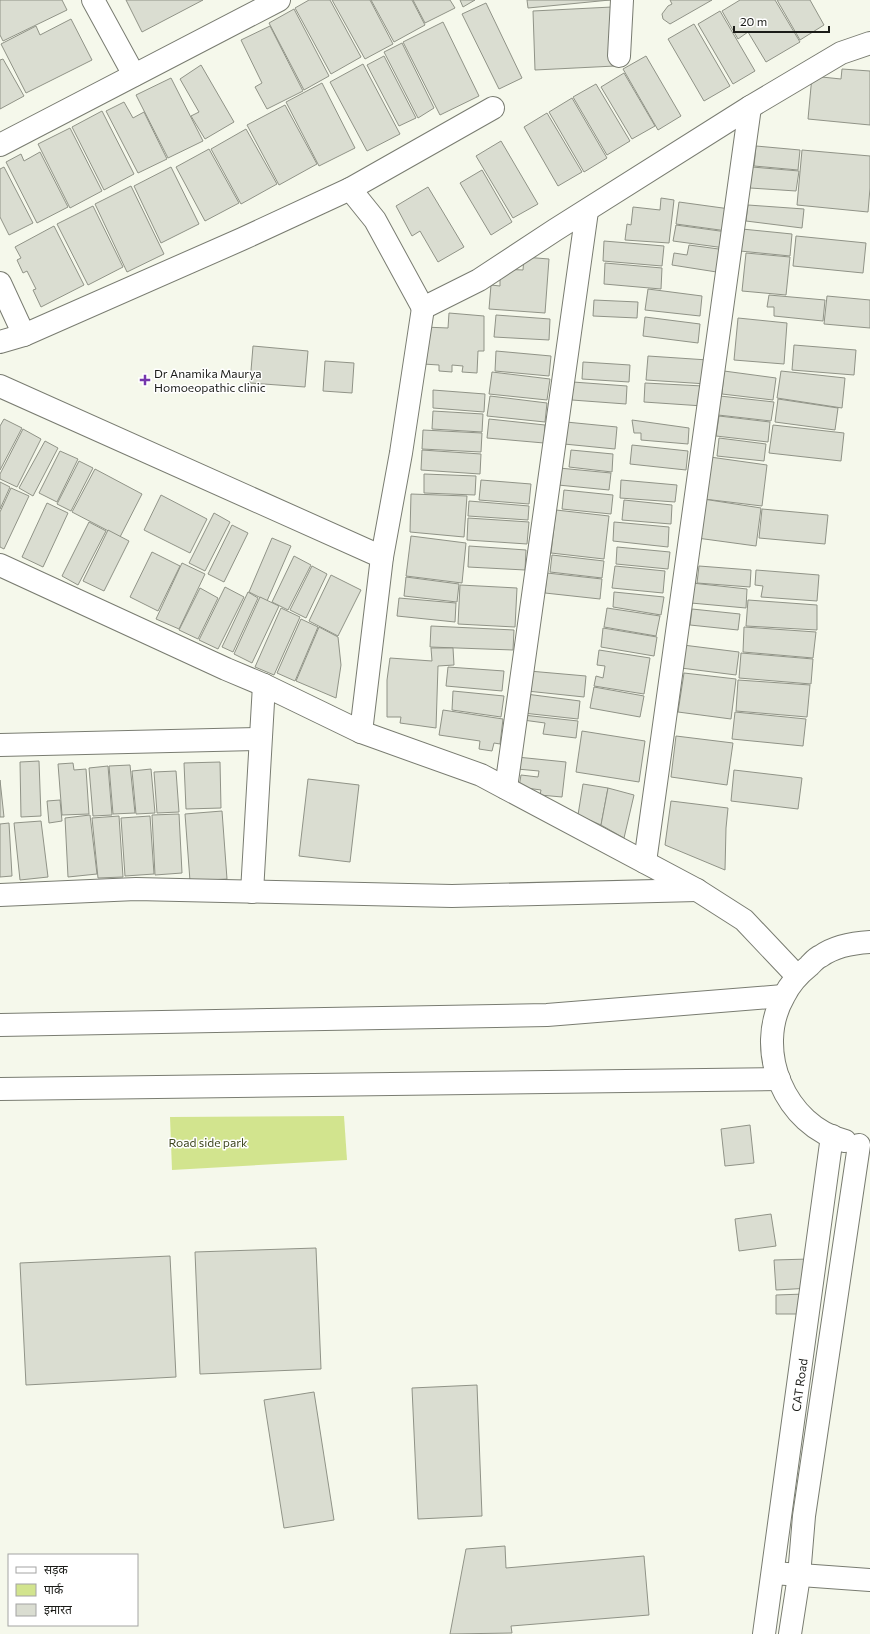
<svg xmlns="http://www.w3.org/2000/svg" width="870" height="1634" viewBox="0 0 870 1634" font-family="Commissioner,'Noto Sans Devanagari',sans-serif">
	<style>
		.green { fill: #d2e48e }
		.building { fill: #daddd1; stroke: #909387 }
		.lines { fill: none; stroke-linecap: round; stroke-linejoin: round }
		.street-casing { stroke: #797c71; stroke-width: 24 }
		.secondary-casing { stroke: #797c71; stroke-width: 24 }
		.street { stroke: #fff; stroke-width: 22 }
		.secondary { stroke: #fff; stroke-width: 22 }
		.poi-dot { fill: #7437ac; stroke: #fff; stroke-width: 1.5 }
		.labels { text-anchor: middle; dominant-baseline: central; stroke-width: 3; stroke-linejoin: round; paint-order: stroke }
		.poi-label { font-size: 12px; fill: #1b1c18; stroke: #fff; text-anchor: start }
		.park-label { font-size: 12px; fill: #3d451d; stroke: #fff }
		.street-label { font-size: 12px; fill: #1b1c18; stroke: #fff }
	</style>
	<rect width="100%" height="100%" fill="#f5f8eb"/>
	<!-- green -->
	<path class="green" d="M344 1116 347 1160 172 1170 170 1117Z"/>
	<!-- building -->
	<g class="building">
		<path d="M0 0H62L67 10 3 41 0 35Z"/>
		<path d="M126 0H203L142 32Z"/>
		<path d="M309 0H330L361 57 331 74 295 8Z"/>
		<path d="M332 0H370L393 44 365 59Z"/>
		<path d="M371 0H412L425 25 394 42Z"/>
		<path d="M413 0H450L455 8 425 23Z"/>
		<path d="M460 0H475L463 7Z"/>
		<path d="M527 0H610L528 8Z"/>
		<path d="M670 0H712L670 24 663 19 662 14 668 6 672 4Z"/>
		<path d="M740 0H775L800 42 766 62 748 32 738 39 722 11Z"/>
		<path d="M777 0H810L824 25 800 40Z"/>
		<path d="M486 3 522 78 499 89 462 14Z"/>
		<path d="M612 7 615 66 535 70 533 11Z"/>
		<path d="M294 9 329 76 304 90 269 23Z"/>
		<path d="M720 11 755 71 733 84 698 24Z"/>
		<path d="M71 19 92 60 26 93 1 44 36 26 40 35Z"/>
		<path d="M443 22 479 96 440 115 403 42Z"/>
		<path d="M694 24 730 86 704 101 668 39Z"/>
		<path d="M270 26 303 91 267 109 255 87 262 83 241 40Z"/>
		<path d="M402 43 434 108 418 118 384 52Z"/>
		<path d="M384 56 416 118 399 126 367 65Z"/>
		<path d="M646 56 681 116 658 130 623 69Z"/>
		<path d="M3 59 24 96 0 109V60Z"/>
		<path d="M363 64 400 134 367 151 330 82Z"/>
		<path d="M201 65 234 122 205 139 191 116 199 112 180 79Z"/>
		<path d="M842 69 870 71V125L808 119 812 76 841 79Z"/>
		<path d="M624 73 655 126 632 139 601 87Z"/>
		<path d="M171 78 203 141 168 158 136 95Z"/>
		<path d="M322 83 355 148 319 166 286 102Z"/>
		<path d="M596 84 630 141 607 155 573 97Z"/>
		<path d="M572 98 607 158 584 172 549 112Z"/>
		<path d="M124 102 133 118 144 112 167 159 138 173 106 111Z"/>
		<path d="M285 105 317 164 279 185 247 125Z"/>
		<path d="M102 111 134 174 104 190 72 127Z"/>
		<path d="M547 113 582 172 558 186 524 127Z"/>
		<path d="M70 128 102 191 70 208 38 144Z"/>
		<path d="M246 129 277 184 241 204 211 149Z"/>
		<path d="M501 141 538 204 513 218 476 156Z"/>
		<path d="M756 146 800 150 798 170 754 166Z"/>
		<path d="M209 149 239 203 205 221 176 167Z"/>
		<path d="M802 150 870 156V188L868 212 797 205Z"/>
		<path d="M40 152 68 207 37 223 6 162 21 154 24 161Z"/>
		<path d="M4 167 33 223 9 235 0 217V169Z"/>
		<path d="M171 167 199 224 161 243 134 186Z"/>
		<path d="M752 167 799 171 796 191 750 188Z"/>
		<path d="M482 170 512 222 491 235 460 183Z"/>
		<path d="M131 186 164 254 127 272 95 204Z"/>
		<path d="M428 187 464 247 438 262 420 231 412 236 396 206Z"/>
		<path d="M661 198 674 200 669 243 625 240 627 224 631 225 633 207 660 210Z"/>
		<path d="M679 202 730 209 727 231 676 224Z"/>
		<path d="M748 205 804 209 802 228 746 221Z"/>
		<path d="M93 206 123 267 88 285 57 224Z"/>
		<path d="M676 225 727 232 725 248 673 241Z"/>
		<path d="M54 226 84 285 41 307 33 290 36 289 27 271 23 273 17 260 21 258 15 247Z"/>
		<path d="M742 229 792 234 790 256 740 251Z"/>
		<path d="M796 236 866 243 863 273 793 266Z"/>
		<path d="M604 241 664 246 662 266 603 261Z"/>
		<path d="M689 245 726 250 723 273 672 265 674 253 687 255Z"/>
		<path d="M746 253 790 257 786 295 742 291Z"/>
		<path d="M524 257 549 259 545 313 489 309 491 285 500 286V269L523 270Z"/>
		<path d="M605 263 662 268 661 289 604 284Z"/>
		<path d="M648 289 702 296 700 316 645 310Z"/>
		<path d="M769 295 825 300 823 321 774 316V307H767Z"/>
		<path d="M827 296 870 300V328L824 324Z"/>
		<path d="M594 300 638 302 637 318 593 316Z"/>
		<path d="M449 313 484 316V351H478L477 373 462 372 463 366 452 365V372L439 371V365L423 364 424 327 448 328Z"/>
		<path d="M496 315 550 319 549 340 494 337Z"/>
		<path d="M645 317 700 324 698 343 643 336Z"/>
		<path d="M738 318 787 323 784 364 734 360Z"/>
		<path d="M794 345 856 350 854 375 792 370Z"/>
		<path d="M253 346 308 351 305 387 250 383Z"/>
		<path d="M496 351 551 356 549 376 495 371Z"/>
		<path d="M648 356 708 360 707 384 646 380Z"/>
		<path d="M325 361 354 363 352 393 323 391Z"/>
		<path d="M583 362 630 365 629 382 582 379Z"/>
		<path d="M724 371 776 378 773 400 722 394Z"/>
		<path d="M781 371 845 378 842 408 777 398Z"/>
		<path d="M492 372 550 379 547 400 489 394Z"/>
		<path d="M573 382 627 386 626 404 572 400Z"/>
		<path d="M645 383 703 386V406L644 402Z"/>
		<path d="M433 390 485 394 484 412 433 408Z"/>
		<path d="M490 396 547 403 545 422 487 416Z"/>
		<path d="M720 396 774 402 771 421 718 415Z"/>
		<path d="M778 399 838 408 835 430 775 422Z"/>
		<path d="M433 411 483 414 482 432 432 429Z"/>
		<path d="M719 416 770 422 768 442 716 436Z"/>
		<path d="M4 419 22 428 0 470V426Z"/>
		<path d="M489 419 545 425 544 443 487 438Z"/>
		<path d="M632 420 689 428 688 444 641 440V433H634Z"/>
		<path d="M566 422 617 427 615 449 564 444Z"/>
		<path d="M773 425 844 433 841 461 769 453Z"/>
		<path d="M23 429 41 439 17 487 0 479V474Z"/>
		<path d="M423 430 482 433 481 452 422 449Z"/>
		<path d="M719 438 766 444 764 461 717 456Z"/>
		<path d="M45 441 58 448 33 496 19 488Z"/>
		<path d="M632 445 688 451 686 470 630 464Z"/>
		<path d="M422 450 481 454 480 474 421 470Z"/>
		<path d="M571 450 613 454 612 472 569 467Z"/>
		<path d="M60 451 78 459 57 502 39 493Z"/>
		<path d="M710 457 767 465 762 506 704 499Z"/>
		<path d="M79 461 93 468 71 511 57 504Z"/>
		<path d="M559 468 611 473 609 490 558 485Z"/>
		<path d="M95 469 142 494 120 537 72 512Z"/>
		<path d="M424 474 476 476 475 495 424 493Z"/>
		<path d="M481 480 531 484 529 504 479 500Z"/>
		<path d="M621 480 677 485 675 502 620 498Z"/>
		<path d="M0 482 10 487 0 509Z"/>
		<path d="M11 488 29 496 4 549 0 547V512Z"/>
		<path d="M564 490 613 495 611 514 562 509Z"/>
		<path d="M411 494 467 496 464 537 410 532Z"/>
		<path d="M161 495 207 519 190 553 144 530Z"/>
		<path d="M703 499 761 508 756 546 697 538Z"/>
		<path d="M624 500 672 505 671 524 622 520Z"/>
		<path d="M469 501 529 506 528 520 468 516Z"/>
		<path d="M47 503 68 513 43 567 22 557Z"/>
		<path d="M762 509 828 515 825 544 759 538Z"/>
		<path d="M556 510 609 516 604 559 551 553Z"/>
		<path d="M214 513 230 522 205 571 189 563Z"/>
		<path d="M468 518 529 522 527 544 467 540Z"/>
		<path d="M89 522 106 531 78 585 62 576Z"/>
		<path d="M614 522 669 527 668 547 613 541Z"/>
		<path d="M232 525 248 533 224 582 208 574Z"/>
		<path d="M108 530 129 541 104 591 83 581Z"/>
		<path d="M411 536 466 543 462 583 406 576Z"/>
		<path d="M272 538 291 546 267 601 249 592Z"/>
		<path d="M469 546 526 550 525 570 468 567Z"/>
		<path d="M617 547 670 552 668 569 616 564Z"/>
		<path d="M152 552 180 566 158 611 130 597Z"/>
		<path d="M552 555 604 561 602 578 550 572Z"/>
		<path d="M294 556 311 565 288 610 272 602Z"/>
		<path d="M182 563 205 574 179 629 156 619Z"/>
		<path d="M312 566 327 574 306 618 290 610Z"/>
		<path d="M615 566 665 571 663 593 612 588Z"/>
		<path d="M699 566 751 570 750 587 697 583Z"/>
		<path d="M756 570 819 575 817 601 761 597 763 586 755 585Z"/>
		<path d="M547 573 602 579 600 599 545 593Z"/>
		<path d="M331 575 361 590 338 636 309 621Z"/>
		<path d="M406 577 459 584 457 602 404 596Z"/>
		<path d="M692 583 747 589 746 608 691 603Z"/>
		<path d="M460 585 517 588 515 627 458 624Z"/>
		<path d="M225 587 244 597 218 649 199 640Z"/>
		<path d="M200 588 218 598 198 639 179 630Z"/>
		<path d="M248 592 258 598 233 652 222 647Z"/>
		<path d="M614 592 664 597 661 615 613 607Z"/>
		<path d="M260 597 279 606 252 663 234 654Z"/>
		<path d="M399 598 456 603 455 622 397 616Z"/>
		<path d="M748 600 817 605V630L746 626Z"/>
		<path d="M281 608 300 617 274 675 255 667Z"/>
		<path d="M607 608 660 616 656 636 604 627Z"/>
		<path d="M692 609 740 614 738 630 690 625Z"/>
		<path d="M301 619 318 627 295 681 277 673Z"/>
		<path d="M431 626 514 630 513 650 430 647Z"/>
		<path d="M319 627 338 637 341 665 336 698 296 681Z"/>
		<path d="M744 627 816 632 813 658 743 652Z"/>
		<path d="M603 628 657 637 654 656 601 647Z"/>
		<path d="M683 645 739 652 736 675 681 668Z"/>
		<path d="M431 648H453L454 665 438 666 436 728 400 723 401 717H387V680L390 658 432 661Z"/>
		<path d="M599 650 650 658 644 694 594 686 596 676 603 678 605 666 597 665Z"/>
		<path d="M741 653 813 659 811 684 739 678Z"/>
		<path d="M448 667 504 671 502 691 446 686Z"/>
		<path d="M529 671 586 676 584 697 527 691Z"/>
		<path d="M684 673 736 679 731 719 678 712Z"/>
		<path d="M738 680 810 685 807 717 736 711Z"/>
		<path d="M594 687 644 696 640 717 590 708Z"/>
		<path d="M453 691 504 696 501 717 452 710Z"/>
		<path d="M526 694 580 701 578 719 523 713Z"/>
		<path d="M443 710 503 719 500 744 494 743 492 751 479 749 480 741 439 735Z"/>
		<path d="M735 712 806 719 803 746 732 739Z"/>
		<path d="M523 715 578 721 576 738 543 734 545 723 523 720Z"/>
		<path d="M582 731 645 741 639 782 576 772Z"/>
		<path d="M676 736 733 743 727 785 671 777Z"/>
		<path d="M517 757 566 762 562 797 540 795 541 790 519 787 521 775 538 777 539 771 517 769Z"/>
		<path d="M39 761 41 816 21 817 20 762Z"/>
		<path d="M220 762 221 808 186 809 184 763Z"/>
		<path d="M73 763 74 770 86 769 89 814 62 815 58 764Z"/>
		<path d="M130 765 135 813 113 814 109 766Z"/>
		<path d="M108 766 112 815 93 816 89 768Z"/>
		<path d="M151 769 155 813 136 814 132 771Z"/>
		<path d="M734 770 802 778 798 809 731 801Z"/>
		<path d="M176 771 179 812 157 813 154 772Z"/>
		<path d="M308 779 359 785 350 862 299 856Z"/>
		<path d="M0 780 4 817H0Z"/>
		<path d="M583 784 608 788 601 825 578 815Z"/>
		<path d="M608 788 634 795 624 838 601 825Z"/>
		<path d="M60 800 62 821 49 823 47 801Z"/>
		<path d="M671 801 728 808 726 828 725 870 665 845Z"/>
		<path d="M222 811 227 879 190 881 185 814Z"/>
		<path d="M179 814 182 873 155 875 152 815Z"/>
		<path d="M90 815 97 874 68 877 65 818Z"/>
		<path d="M119 816 123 877 98 878 92 818Z"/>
		<path d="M150 816 154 874 125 876 121 818Z"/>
		<path d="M41 821 48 877 20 880 14 823Z"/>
		<path d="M9 823 12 876 0 877V824Z"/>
		<path d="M750 1125 754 1163 725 1166 721 1129Z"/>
		<path d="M771 1214 776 1246 739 1251 735 1219Z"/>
		<path d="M316 1248 321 1369 200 1374 195 1252Z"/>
		<path d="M170 1256 176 1377 26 1385 20 1263Z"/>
		<path d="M809 1259 811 1288 776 1290 774 1260Z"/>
		<path d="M805 1294 806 1314H776V1295Z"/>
		<path d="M477 1385 482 1516 418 1519 412 1388Z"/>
		<path d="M314 1392 334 1520 284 1528 264 1400Z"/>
		<path d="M505 1546 506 1568 644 1556 649 1615 511 1626 512 1633 450 1634 466 1549Z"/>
	</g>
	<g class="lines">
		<!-- street casing -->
		<g class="street-casing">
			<g id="street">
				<path d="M93 0 134 75"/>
				<path d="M619 56 622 0"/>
				<path d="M0 145 279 0"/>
				<path d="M350 189 493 108"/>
				<path d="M0 283 24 335 242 239 350 189 375 220 423 308 479 280 555 230 750 107 841 53 870 43"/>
				<path d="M0 342 24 335"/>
				<path d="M0 386 382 557"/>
				<path d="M0 565 226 669 264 685 361 732 481 775 697 890 744 920 797 976"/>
				<path d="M361 732 382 557 401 453 423 308"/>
				<path d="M0 745 260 739"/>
				<path d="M506 788 587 211"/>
				<path d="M645 862 750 107"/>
				<path d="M252 892 264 685"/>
				<path d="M0 895 136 889 452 896 697 890"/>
				<path d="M773 1573 870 1580"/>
			</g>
		</g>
		<!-- secondary casing -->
		<g class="secondary-casing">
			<g id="secondary">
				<path d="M0 1025 547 1015 783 996"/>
				<path d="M0 1089 779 1079"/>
				<path d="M845 1141C785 1126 753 1050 784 996 790 984 799 974 809 966 813 962 816 958 821 956 835 946 853 943 870 942"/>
				<path d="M764 1634 832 1136"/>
				<path d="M790 1634 799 1576 804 1516 859 1145"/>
			</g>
		</g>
		<!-- street -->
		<use href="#street" class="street"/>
		<!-- secondary -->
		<use href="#secondary" class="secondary"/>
	</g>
	<!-- markers -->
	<path class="poi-dot" d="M143 374h4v4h4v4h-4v4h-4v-4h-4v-4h4z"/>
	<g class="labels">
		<!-- poi labels -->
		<g class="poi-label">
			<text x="154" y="373">Dr Anamika Maurya<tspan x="154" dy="14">Homoeopathic clinic</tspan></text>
		</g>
		<!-- park labels -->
		<g class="park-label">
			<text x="208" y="1142">Road side park</text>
		</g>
		<!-- street labels -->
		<g class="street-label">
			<text transform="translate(799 1385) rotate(-82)">CAT Road</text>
		</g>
	</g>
	<!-- legend -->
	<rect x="8" y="1554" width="130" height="72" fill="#ffffff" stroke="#a4a4a3"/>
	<rect x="16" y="1567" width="20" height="6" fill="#ffffff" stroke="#a4a4a3"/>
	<text x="44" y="1574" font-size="12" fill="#1b1c18">सड़क</text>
	<rect x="16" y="1584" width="20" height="12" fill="#d2e48e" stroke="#a4a4a3"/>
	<text x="44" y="1594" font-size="12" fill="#1b1c18">पार्क</text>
	<rect x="16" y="1604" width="20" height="12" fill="#daddd1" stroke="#a4a4a3"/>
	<text x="44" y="1614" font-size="12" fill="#1b1c18">इमारत</text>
	<!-- scale -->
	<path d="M734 26v6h95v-6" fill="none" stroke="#1b1c18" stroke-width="2"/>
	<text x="740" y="26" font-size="12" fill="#1b1c18" stroke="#ffffff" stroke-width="3" paint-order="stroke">20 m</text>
</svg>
